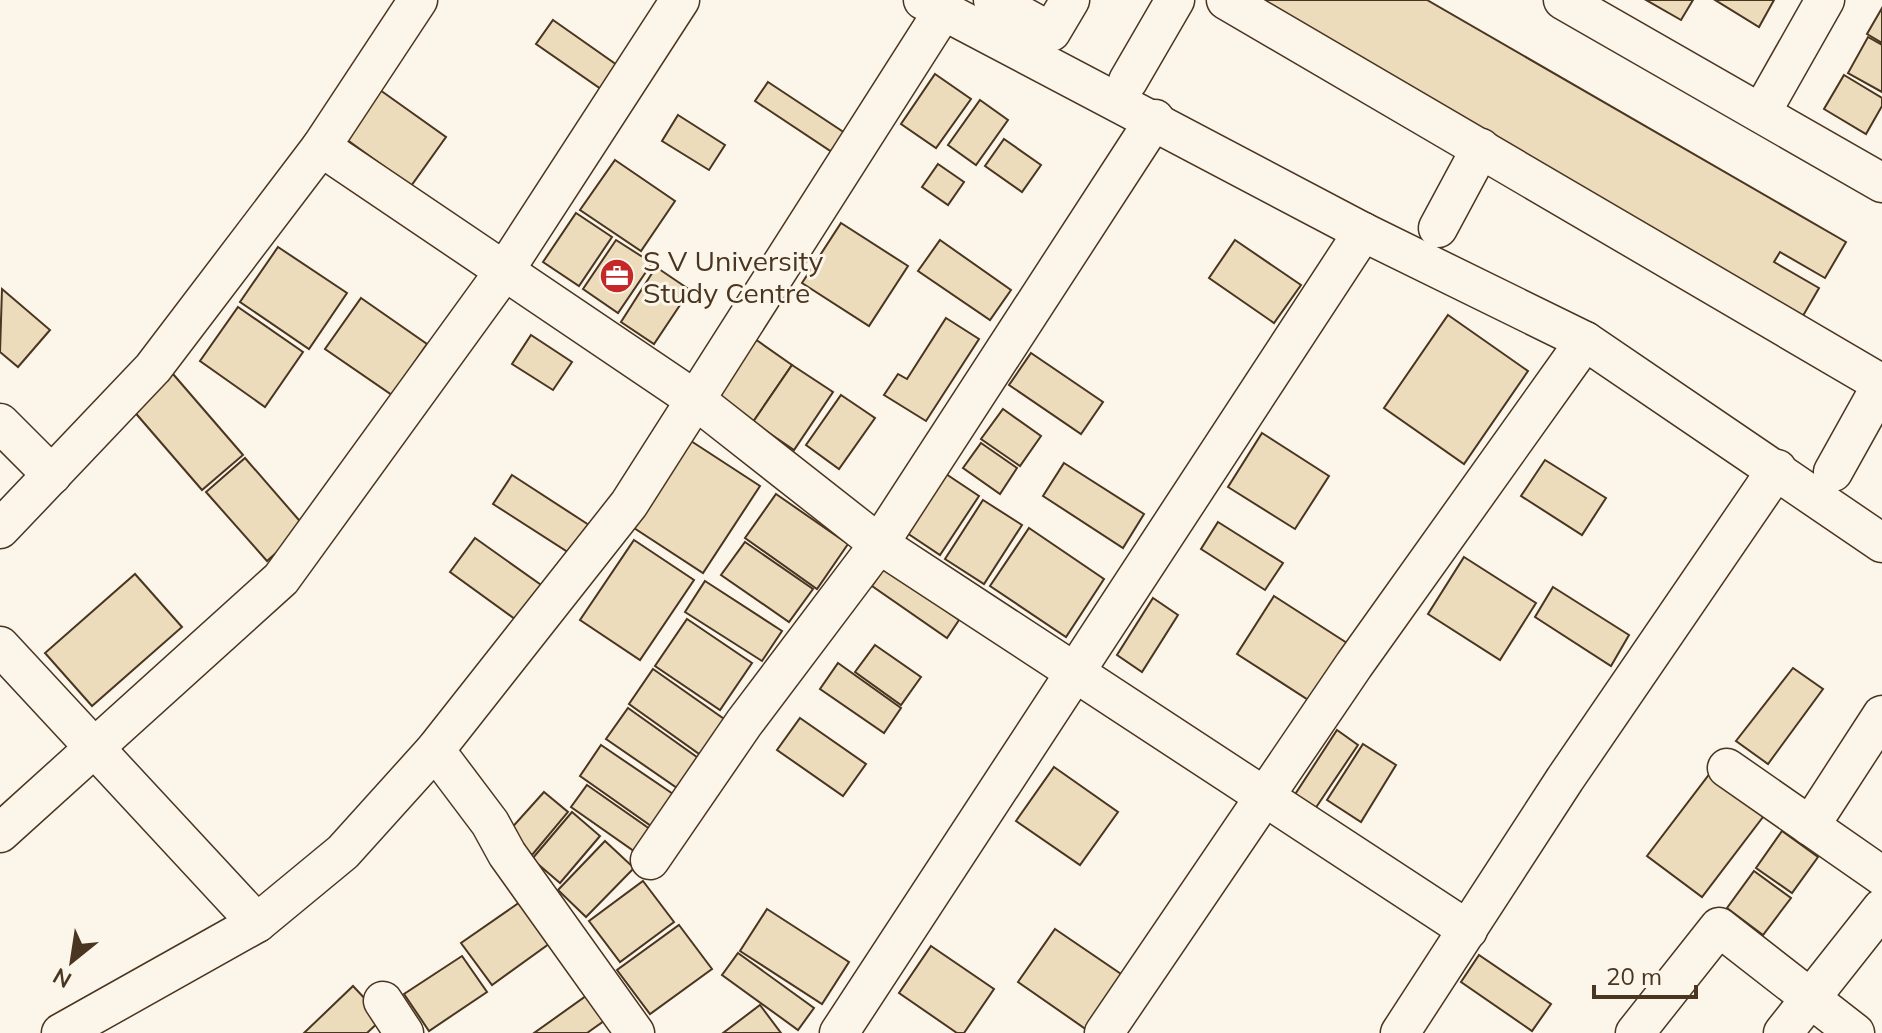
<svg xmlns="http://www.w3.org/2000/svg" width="1882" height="1033" viewBox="0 0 1882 1033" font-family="Mulish,sans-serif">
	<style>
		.building { fill: #ecdcbc; stroke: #4a3520; stroke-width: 2 }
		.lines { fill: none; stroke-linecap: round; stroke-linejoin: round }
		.minor-casing { stroke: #4a3520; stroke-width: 41 }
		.minor { stroke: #fbf6e9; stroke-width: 38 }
		.labels { text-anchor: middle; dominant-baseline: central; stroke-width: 6; stroke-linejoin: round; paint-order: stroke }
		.poi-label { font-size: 28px; fill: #4a3520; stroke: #fbf6e9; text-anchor: start }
	</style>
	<rect width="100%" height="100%" fill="#fbf6e9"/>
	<!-- building -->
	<g class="building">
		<path d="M1241 0H1427L1846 242 1825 278 1780 252 1774 262 1819 288 1800 321Z"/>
		<path d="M1646 0H1693L1681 20Z"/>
		<path d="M1715 0H1774L1759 27Z"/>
		<path d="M1882 8V43L1867 34Z"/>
		<path d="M553 20 617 65 601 89 536 44Z"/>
		<path d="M1868 37 1882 45V92L1848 73Z"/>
		<path d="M935 74 971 99 936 148 901 124Z"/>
		<path d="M1844 75 1882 98V106L1866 134 1824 109Z"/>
		<path d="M768 82 848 135 835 154 755 101Z"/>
		<path d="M380 90 446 137 411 186 346 139Z"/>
		<path d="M980 100 1008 120 976 165 948 145Z"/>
		<path d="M678 115 725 145 709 170 662 141Z"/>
		<path d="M1004 139 1041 165 1022 192 985 166Z"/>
		<path d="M615 160 675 201 641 251 580 210Z"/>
		<path d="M938 164 964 182 948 205 922 187Z"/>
		<path d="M576 213 612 237 579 286 543 262Z"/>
		<path d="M841 223 908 266 869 326 802 283Z"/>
		<path d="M616 240 652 263 618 313 583 289Z"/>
		<path d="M940 240 1011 290 990 320 918 271Z"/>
		<path d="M1235 240 1301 285 1274 323 1209 278Z"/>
		<path d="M278 247 347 293 309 349 240 302Z"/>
		<path d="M656 267 690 290 654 344 621 322Z"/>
		<path d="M2 289 50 330 18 367 0 352Z"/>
		<path d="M361 298 427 344 392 395 325 349Z"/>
		<path d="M238 307 303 352 265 407 200 361Z"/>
		<path d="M1448 315 1528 371 1464 464 1384 408Z"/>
		<path d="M946 318 979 339 926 421 884 395 898 374 907 379Z"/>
		<path d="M531 335 572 362 553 390 512 364Z"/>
		<path d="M755 339 792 365 753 422 715 397Z"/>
		<path d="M1031 353 1103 402 1081 434 1009 385Z"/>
		<path d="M792 365 833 392 794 450 753 422Z"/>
		<path d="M173 374 243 455 202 490 132 409Z"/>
		<path d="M841 395 875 418 839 469 806 445Z"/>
		<path d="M1003 409 1041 436 1020 466 981 439Z"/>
		<path d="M1262 433 1329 476 1295 529 1228 487Z"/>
		<path d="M691 441 760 486 703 573 634 528Z"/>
		<path d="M981 443 1017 468 1000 494 963 468Z"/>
		<path d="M245 458 305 527 267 561 206 492Z"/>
		<path d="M1545 460 1606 498 1582 535 1521 496Z"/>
		<path d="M1064 463 1144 514 1123 548 1043 496Z"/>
		<path d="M943 472 979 496 940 555 904 531Z"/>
		<path d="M512 475 589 525 571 554 493 504Z"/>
		<path d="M776 494 848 544 817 589 745 538Z"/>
		<path d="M983 500 1022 525 984 584 945 559Z"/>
		<path d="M1218 522 1283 563 1265 590 1201 549Z"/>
		<path d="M1029 528 1104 579 1066 637 990 586Z"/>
		<path d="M475 538 544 587 519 622 450 572Z"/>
		<path d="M634 540 694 580 640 660 580 620Z"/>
		<path d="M745 542 813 589 789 622 721 575Z"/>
		<path d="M1464 557 1536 603 1500 660 1428 614Z"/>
		<path d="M885 567 959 620 947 638 872 586Z"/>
		<path d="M135 574 182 627 92 706 45 653Z"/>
		<path d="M705 581 782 631 762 661 685 612Z"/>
		<path d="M1553 587 1629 635 1611 666 1535 617Z"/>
		<path d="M1274 596 1347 643 1310 701 1237 654Z"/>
		<path d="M1153 598 1178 615 1142 672 1117 655Z"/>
		<path d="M687 619 752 663 720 710 655 666Z"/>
		<path d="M875 645 921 677 901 705 855 672Z"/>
		<path d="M838 663 901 708 884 733 820 689Z"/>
		<path d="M1793 668 1823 689 1768 764 1736 741Z"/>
		<path d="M653 669 727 721 702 756 629 704Z"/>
		<path d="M628 708 701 760 680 790 606 739Z"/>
		<path d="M800 718 866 764 843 796 777 750Z"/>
		<path d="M1337 730 1358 745 1315 809 1294 796Z"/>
		<path d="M1363 744 1396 765 1361 822 1327 800Z"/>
		<path d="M601 745 676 796 654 828 580 776Z"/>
		<path d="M1054 767 1118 812 1080 865 1016 821Z"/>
		<path d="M1711 772 1766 813 1702 897 1647 856Z"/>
		<path d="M587 785 657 834 641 856 571 807Z"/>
		<path d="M544 792 568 812 532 855 507 833Z"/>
		<path d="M572 812 600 836 560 883 532 859Z"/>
		<path d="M1782 831 1818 857 1792 893 1756 868Z"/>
		<path d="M605 841 634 868 586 917 558 890Z"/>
		<path d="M1754 871 1791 898 1763 935 1727 908Z"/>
		<path d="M643 881 674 922 620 962 589 921Z"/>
		<path d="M523 900 553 941 492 985 461 943Z"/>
		<path d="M767 909 849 962 822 1004 740 951Z"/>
		<path d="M679 925 712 969 650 1014 617 970Z"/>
		<path d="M1055 929 1124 976 1087 1030 1018 982Z"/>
		<path d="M931 946 994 989 964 1033H957L899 993Z"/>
		<path d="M738 953 814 1008 798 1030 722 975Z"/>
		<path d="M1479 955 1551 1004 1532 1031 1461 982Z"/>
		<path d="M462 956 487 992 429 1031 404 994Z"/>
		<path d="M353 986 383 1018 367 1033H304Z"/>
		<path d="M593 991 611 1016 587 1033H534Z"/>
		<path d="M760 1005 781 1033H723Z"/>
	</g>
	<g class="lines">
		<!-- minor casing -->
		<g class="minor-casing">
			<g id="minor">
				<path d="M923 0 1363 232 1585 341 1882 543"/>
				<path d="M993 0 1051 32 1070 0"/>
				<path d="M1226 0 1882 384"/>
				<path d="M1563 0 1882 183"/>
				<path d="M1128 81 1175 0"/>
				<path d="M1761 113 1825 0"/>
				<path d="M321 147 697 401 879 544 1468 930"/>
				<path d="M1438 228 1481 148"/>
				<path d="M0 423 52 475"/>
				<path d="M1833 472 1882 384"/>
				<path d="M0 529 153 368 321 147 418 0"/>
				<path d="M0 646 257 923"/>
				<path d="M435 750 490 823 507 854 635 1033"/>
				<path d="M1727 768 1882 876"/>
				<path d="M1810 826 1882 715"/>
				<path d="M0 833 281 579 503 273 680 0"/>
				<path d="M650 860 744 723 879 544 1155 119"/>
				<path d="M383 1001 404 1033"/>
				<path d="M61 1033 257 923 343 852 435 750 629 504 945 8"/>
				<path d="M839 1033 1363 232"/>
				<path d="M1104 1033 1354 665 1585 341"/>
				<path d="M1400 1033 1565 779 1777 469"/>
				<path d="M1635 1033 1719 927 1855 1033"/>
				<path d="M1783 1033 1882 908"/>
			</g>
		</g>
		<!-- minor -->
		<use href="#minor" class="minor"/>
	</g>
	<!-- icons -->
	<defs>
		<g id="office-disc" transform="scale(1.8)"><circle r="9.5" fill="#c62828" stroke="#fbf6e9"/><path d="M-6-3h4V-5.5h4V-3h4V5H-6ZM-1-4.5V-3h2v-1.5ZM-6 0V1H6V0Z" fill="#fff"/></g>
	</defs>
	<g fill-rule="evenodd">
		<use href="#office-disc" x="617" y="276"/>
	</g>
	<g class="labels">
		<!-- poi labels -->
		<g class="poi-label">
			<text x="643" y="260">S V University<tspan x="643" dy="32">Study Centre</tspan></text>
		</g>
	</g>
	<!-- north arrow -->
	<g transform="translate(72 961) rotate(210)" stroke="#fbf6e9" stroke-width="6" paint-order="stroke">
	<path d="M0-6L14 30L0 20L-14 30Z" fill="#4a3520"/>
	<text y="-12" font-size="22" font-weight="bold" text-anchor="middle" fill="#4a3520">N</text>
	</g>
	<!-- scale -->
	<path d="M1594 985v12h102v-12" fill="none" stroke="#4a3520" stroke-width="4"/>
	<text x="1606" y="985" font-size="24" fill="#4a3520" stroke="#fbf6e9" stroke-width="6" paint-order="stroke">20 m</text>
</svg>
